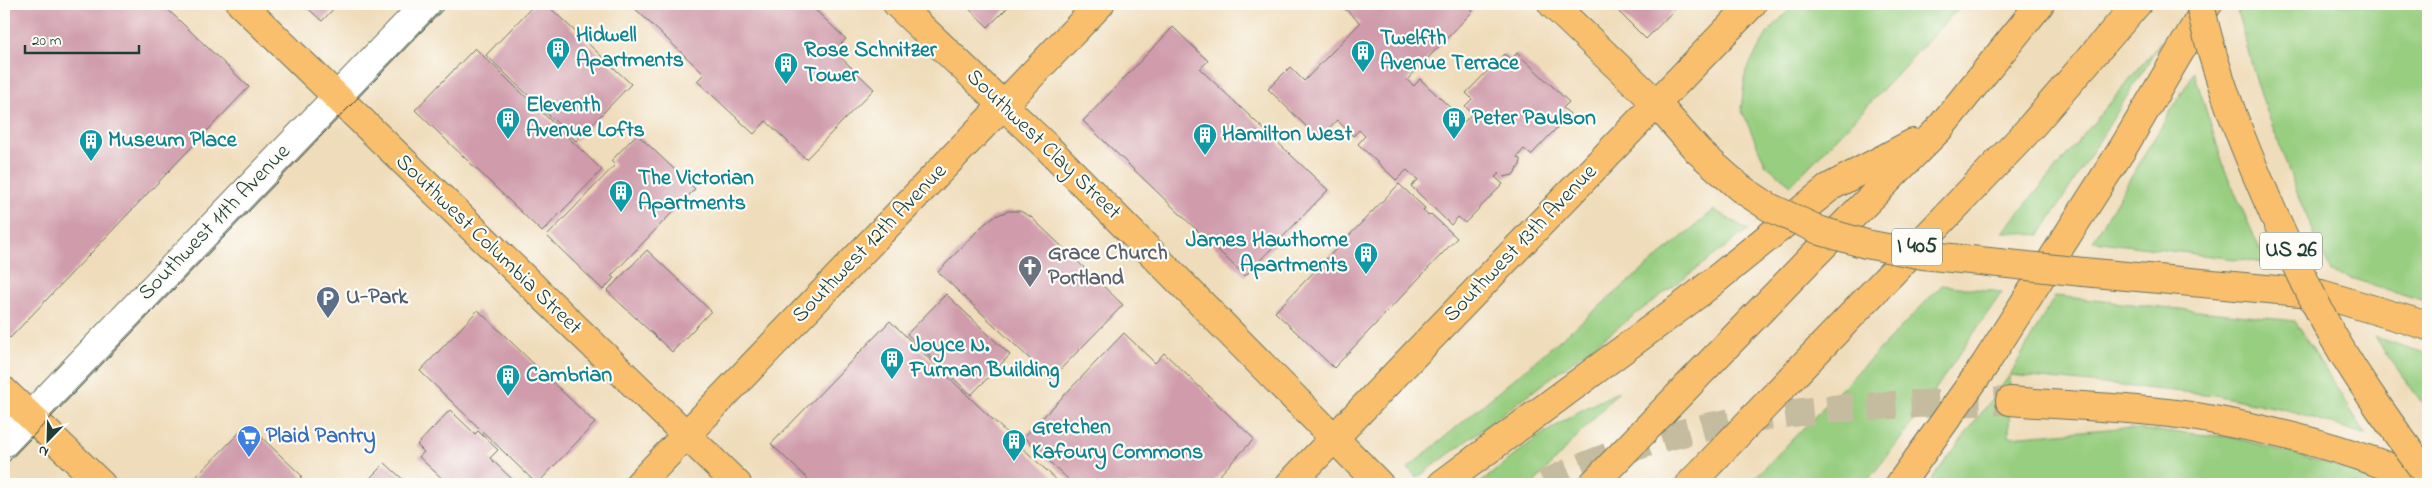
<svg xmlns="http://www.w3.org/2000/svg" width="2432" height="488" viewBox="0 0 2432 488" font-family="'Indie Flower',sans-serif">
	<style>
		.green { fill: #98ce80; stroke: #5c865a }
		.building { fill: #d09cac }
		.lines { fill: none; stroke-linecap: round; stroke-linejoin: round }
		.highway-tunnel { stroke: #c5bc9f; stroke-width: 28; stroke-dasharray: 28 14; stroke-linecap: butt }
		.minor-casing { stroke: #687563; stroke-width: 30 }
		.major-casing { stroke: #687563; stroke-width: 30 }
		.highway-casing { stroke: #687563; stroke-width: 30 }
		.minor { stroke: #fff; stroke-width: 28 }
		.major { stroke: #f9bf6d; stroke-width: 28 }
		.highway { stroke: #f9bf6d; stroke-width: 28 }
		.tram { stroke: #1f3d34; stroke-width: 1 }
		.highway-bridge-casing { stroke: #687563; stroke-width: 30; stroke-linecap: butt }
		.highway-bridge { stroke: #f9bf6d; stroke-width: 28 }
		.labels { text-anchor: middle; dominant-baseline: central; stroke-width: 4.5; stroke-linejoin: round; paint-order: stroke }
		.shield { fill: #fdfcf7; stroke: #62766e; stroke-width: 1 }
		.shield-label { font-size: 21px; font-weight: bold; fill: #1f3d34 }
		.culture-label { font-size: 22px; font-weight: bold; fill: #0d838f; stroke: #fdfcf7; text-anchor: start }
		.street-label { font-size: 22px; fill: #1f3d34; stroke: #fdfcf7 }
		.worship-label { font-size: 22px; font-weight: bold; fill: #5b616d; stroke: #fdfcf7; text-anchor: start }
		.service-label { font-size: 22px; font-weight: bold; fill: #4e5e75; stroke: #fdfcf7; text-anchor: start }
		.shop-label { font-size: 22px; font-weight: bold; fill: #366cbe; stroke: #fdfcf7; text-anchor: start }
	</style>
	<rect width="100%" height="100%" fill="#fdfcf7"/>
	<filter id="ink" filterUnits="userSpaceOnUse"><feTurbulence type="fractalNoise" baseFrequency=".02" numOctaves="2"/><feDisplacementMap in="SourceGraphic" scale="10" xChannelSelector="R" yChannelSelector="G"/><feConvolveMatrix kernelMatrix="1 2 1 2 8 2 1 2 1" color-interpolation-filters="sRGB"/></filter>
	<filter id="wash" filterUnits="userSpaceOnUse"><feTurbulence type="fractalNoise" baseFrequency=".0096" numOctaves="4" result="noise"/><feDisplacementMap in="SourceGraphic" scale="20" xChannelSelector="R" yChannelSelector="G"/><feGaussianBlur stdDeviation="1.12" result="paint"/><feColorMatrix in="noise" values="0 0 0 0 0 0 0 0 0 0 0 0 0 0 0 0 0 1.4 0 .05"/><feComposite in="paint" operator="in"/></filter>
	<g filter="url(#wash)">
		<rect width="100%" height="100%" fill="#efdcba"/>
		<!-- green -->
		<g class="green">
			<path d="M1795 4H1962L1860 114 1791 185 1766 165 1741 109 1746 70 1768 32Z"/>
			<path d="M2235 4H2428V302L2331 272 2300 201 2258 87Z"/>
			<path d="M2163 39 2040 235 2003 232Z"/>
			<path d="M2194 72 2225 170 2266 263 2093 241Z"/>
			<path d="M1714 210 1748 230 1417 478 1408 468Z"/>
			<path d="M1942 285 2002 292 1906 432 1865 484H1749Z"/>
			<path d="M2055 296 2295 321 2366 435 2292 411 2215 395 2010 375 2009 437 2120 428 2232 437 2401 484H1928L2010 375Z"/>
			<path d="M2374 337 2428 354V411Z"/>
			<path d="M1619 391 1533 484H1479L1535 439 1580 411Z"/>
		</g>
		<g id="blocks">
			<!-- building -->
			<g class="building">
				<path d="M4 4H162L249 87 10 338 4 332Z"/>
				<path d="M303 4H338L322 21Z"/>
				<path d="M535 4H546L631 84 576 141 486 55Z"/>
				<path d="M630 4H809L846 39 834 51 874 89 806 159 766 121 754 134 697 81 704 74Z"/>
				<path d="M964 4H1011L988 27Z"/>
				<path d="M1340 4H1465L1473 11 1407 80 1414 86 1420 79 1458 115 1452 121 1459 127 1472 114 1465 106 1472 99 1466 93 1504 54 1511 60 1517 53 1569 102 1563 108 1570 114 1531 155 1524 149 1517 157 1521 160 1520 165 1513 175 1504 177 1500 173 1495 177 1503 184 1465 223 1458 217 1451 225 1411 186 1418 180 1407 170 1396 180 1358 144 1365 136 1359 130 1353 136 1337 120 1319 139 1268 89 1290 67 1304 81 1360 23Z"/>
				<path d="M1620 4H1680L1646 39 1616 9Z"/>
				<path d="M1173 27 1208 61 1200 69 1328 190 1245 276 1083 121Z"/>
				<path d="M475 48 602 170 542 232 415 110Z"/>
				<path d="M637 134 695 189 611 276 614 278 603 290 547 236 615 165 611 161Z"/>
				<path d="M1399 184 1425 208 1423 211 1429 216 1431 214 1457 238 1334 368 1275 312Z"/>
				<path d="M1008 211H1020L1031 217 1123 305 1051 379 938 272 980 228 993 217Z"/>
				<path d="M647 250 711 311 672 352 607 291Z"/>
				<path d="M946 294 1010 355 971 395 907 334Z"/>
				<path d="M478 310 595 423 537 484 420 371Z"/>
				<path d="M890 321 1013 439 1061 484H813L771 444Z"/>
				<path d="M1124 333 1155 363 1164 353 1254 439 1211 484H1073L1024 437Z"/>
				<path d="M450 410 475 434 478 431 498 450 490 458 515 482 513 484H448L419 457 424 452 417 445Z"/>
				<path d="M255 431 302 476 295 484H189L239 433 246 440Z"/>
				<path d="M385 463 408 484H364Z"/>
			</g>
		</g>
	</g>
	<g filter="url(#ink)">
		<use href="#blocks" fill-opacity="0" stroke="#687563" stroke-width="1"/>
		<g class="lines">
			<!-- highway-tunnel -->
			<path class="highway-tunnel" d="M1544 484C1589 463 1634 445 1682 433 1785 406 1904 404 2010 401"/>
			<!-- minor casing -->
			<g class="minor-casing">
				<path id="minor" d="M4 443 426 4"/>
			</g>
			<!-- major casing -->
			<g class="major-casing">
				<g id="major">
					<path d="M241 4 737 484"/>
					<path d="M897 4 1047 147 1334 438"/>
					<path d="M1552 4 1656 103"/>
					<path d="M4 391 101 484"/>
					<path d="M639 484 1100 4"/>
					<path d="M1290 484 1752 4"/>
				</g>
			</g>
			<!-- highway casing -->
			<g class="highway-casing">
				<g id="highway">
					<path d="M1656 103 1698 151 1740 188"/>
					<path d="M2083 272 2321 294 2428 326"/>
					<path d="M2010 401C2070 406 2132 407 2191 416 2272 429 2354 450 2428 483"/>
					<path d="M1334 438 1379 484"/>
					<path d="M1442 484 1698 294 1830 187 1913 143"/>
					<path d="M1593 484 1815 254 1939 129 2040 4"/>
					<path d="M1690 484 2023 136 2137 4"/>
					<path d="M1900 484 1984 366 2123 148 2208 4"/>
				</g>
			</g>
			<!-- minor -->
			<use href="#minor" class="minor"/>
			<!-- major -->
			<use href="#major" class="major"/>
			<!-- highway -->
			<use href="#highway" class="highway"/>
			<!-- tram -->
			<path class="tram" d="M4 466 448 4"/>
			<!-- highway-bridge casing -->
			<g class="highway-bridge-casing">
				<g id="highway-bridge">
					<path d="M2200 4C2215 77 2244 147 2274 215 2293 256 2311 298 2334 338 2362 386 2395 431 2428 476"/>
					<path d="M1740 188 1769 207 1821 231 1866 244 1923 255 2083 272"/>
				</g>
			</g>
			<!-- highway-bridge -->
			<use href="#highway-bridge" class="highway-bridge"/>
		</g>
	</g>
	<!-- icons -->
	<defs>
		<g id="building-pin" transform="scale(1.25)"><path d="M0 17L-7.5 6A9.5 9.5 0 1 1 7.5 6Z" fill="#0f9aa8" stroke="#fdfcf7"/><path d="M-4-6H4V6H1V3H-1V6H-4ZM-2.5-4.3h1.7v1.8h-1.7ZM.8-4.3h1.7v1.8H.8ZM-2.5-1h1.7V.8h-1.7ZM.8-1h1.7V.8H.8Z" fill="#fff"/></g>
		<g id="church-pin" transform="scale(1.25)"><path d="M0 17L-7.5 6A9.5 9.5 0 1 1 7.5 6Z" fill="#6b7280" stroke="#fdfcf7"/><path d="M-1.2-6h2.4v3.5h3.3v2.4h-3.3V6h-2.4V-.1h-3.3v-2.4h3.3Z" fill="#fff"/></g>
		<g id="parking-pin" transform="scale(1.25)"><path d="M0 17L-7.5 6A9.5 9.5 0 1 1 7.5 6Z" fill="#5c6f8a" stroke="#fdfcf7"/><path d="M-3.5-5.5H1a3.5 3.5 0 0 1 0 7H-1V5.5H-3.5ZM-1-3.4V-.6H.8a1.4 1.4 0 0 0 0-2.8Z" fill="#fff"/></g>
		<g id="supermarket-pin" transform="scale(1.25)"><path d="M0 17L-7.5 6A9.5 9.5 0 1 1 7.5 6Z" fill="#3f7fe0" stroke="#fdfcf7"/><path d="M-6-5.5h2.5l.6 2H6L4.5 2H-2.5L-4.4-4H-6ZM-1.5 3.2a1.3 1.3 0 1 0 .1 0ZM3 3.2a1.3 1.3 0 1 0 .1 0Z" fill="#fff"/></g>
	</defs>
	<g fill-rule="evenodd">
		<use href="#building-pin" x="558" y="49"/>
		<use href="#building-pin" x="1363" y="52"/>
		<use href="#building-pin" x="786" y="64"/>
		<use href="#building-pin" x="508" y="119"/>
		<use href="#building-pin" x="1454" y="119"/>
		<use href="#building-pin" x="1205" y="135"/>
		<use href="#building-pin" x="91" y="141"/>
		<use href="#building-pin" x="621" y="192"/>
		<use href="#building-pin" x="1366" y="254"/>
		<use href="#church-pin" x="1030" y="267"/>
		<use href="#parking-pin" x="328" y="298"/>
		<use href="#building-pin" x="892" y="359"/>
		<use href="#building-pin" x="508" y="376"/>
		<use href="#supermarket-pin" x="249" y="437"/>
		<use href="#building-pin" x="1014" y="441"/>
	</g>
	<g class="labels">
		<!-- shield labels -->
		<g class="shield">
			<rect x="1892" y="228.5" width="50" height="37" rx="4"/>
			<rect x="2260" y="232.5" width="62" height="37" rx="4"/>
		</g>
		<g class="shield-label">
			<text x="1917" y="247">I 405</text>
			<text x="2291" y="251">US 26</text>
		</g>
		<!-- culture labels -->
		<g class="culture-label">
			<text x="576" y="36">Hidwell<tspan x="576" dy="25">Apartments</tspan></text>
			<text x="1380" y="39">Twelfth<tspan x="1380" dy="25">Avenue Terrace</tspan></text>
			<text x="804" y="51">Rose Schnitzer<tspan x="804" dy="25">Tower</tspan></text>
			<text x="526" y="106">Eleventh<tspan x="526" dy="25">Avenue Lofts</tspan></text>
			<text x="1472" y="119">Peter Paulson</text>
			<text x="1222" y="135">Hamilton West</text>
			<text x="108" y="141">Museum Place</text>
			<text x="638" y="179">The Victorian<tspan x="638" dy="25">Apartments</tspan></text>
			<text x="1348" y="241" text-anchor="end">James Hawthorne<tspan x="1348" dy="25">Apartments</tspan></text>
			<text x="910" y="346">Joyce N.<tspan x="910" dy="25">Furman Building</tspan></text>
			<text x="526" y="376">Cambrian</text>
			<text x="1032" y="428">Gretchen<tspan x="1032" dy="25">Kafoury Commons</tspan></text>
		</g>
		<!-- street labels -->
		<g class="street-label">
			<text transform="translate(1043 145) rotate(44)">Southwest Clay Street</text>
			<text transform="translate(215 223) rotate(-46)">Southwest 11th Avenue</text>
			<text transform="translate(870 244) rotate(-46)">Southwest 12th Avenue</text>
			<text transform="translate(1521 244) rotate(-46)">Southwest 13th Avenue</text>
			<text transform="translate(488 245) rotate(44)">Southwest Columbia Street</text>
		</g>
		<!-- worship labels -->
		<g class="worship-label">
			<text x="1048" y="254">Grace Church<tspan x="1048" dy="25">Portland</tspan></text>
		</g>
		<!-- service labels -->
		<g class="service-label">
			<text x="346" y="298">U-Park</text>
		</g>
		<!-- shop labels -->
		<g class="shop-label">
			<text x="266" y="437">Plaid Pantry</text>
		</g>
	</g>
	<!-- margin -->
	<rect width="2432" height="488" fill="none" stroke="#fdfcf7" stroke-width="20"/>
	<!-- north arrow -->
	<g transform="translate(48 440) rotate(203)" stroke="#fdfcf7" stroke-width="4" paint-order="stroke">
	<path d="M0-4L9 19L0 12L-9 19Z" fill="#1f3d34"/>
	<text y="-8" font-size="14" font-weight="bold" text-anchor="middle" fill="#1f3d34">N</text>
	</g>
	<!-- scale -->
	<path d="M25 45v8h114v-8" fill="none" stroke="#1f3d34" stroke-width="2.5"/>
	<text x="32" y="45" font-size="15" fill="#1f3d34" stroke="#fdfcf7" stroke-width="4" paint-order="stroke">20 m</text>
</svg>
